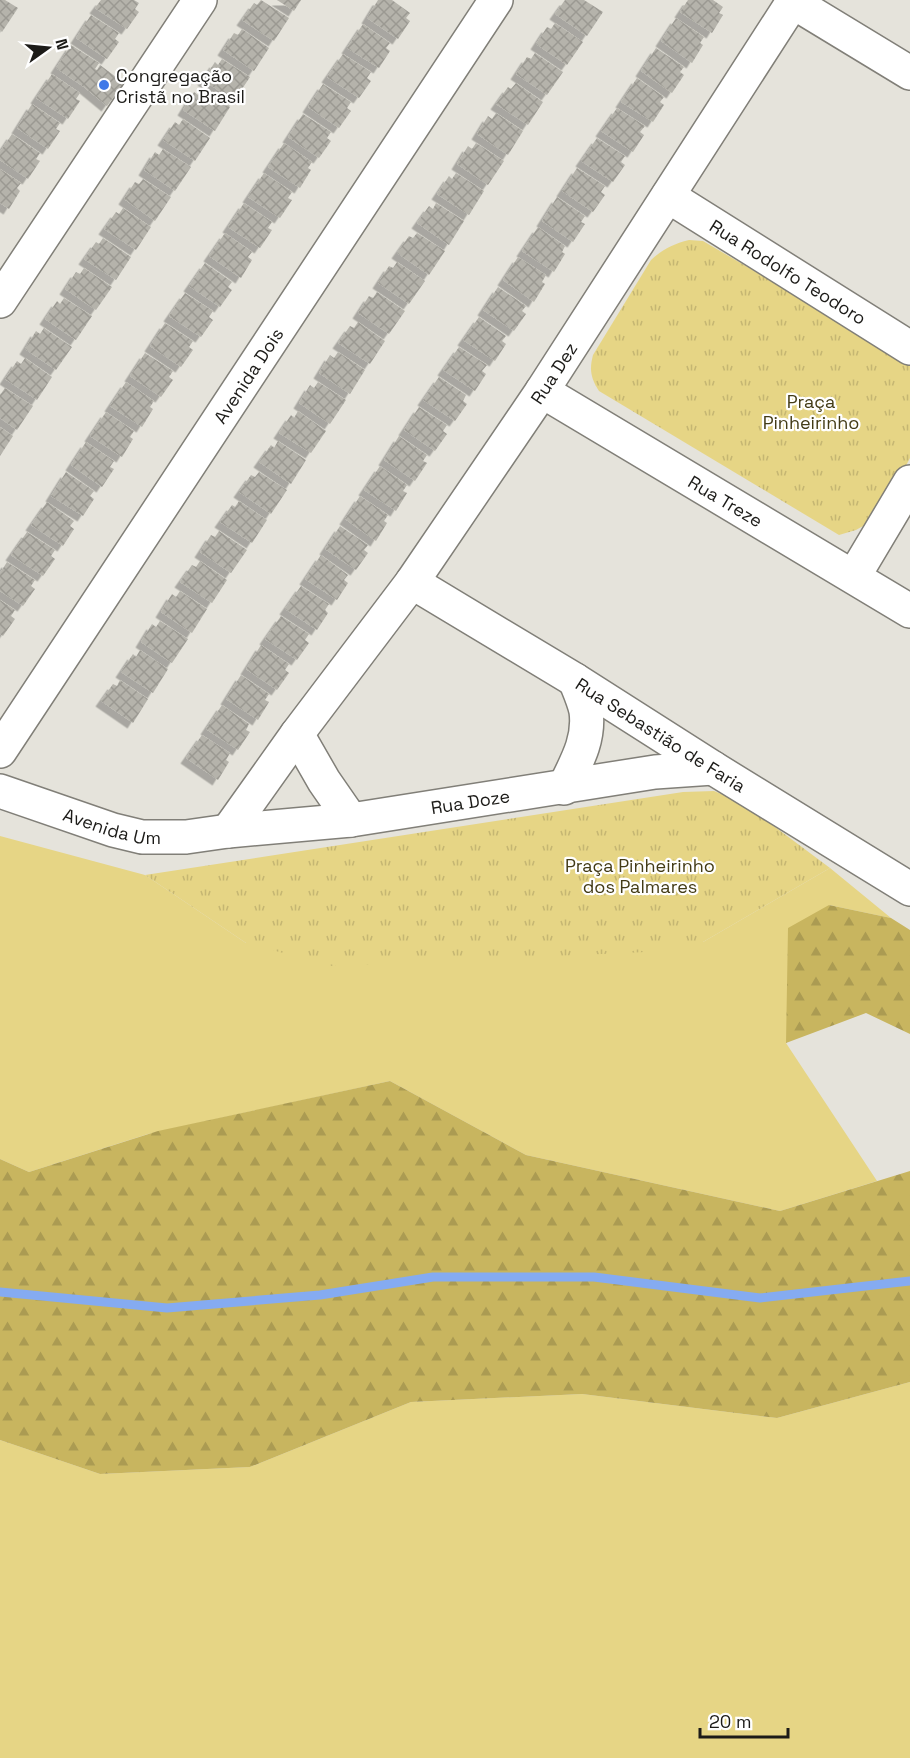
<svg xmlns="http://www.w3.org/2000/svg" width="910" height="1758" viewBox="0 0 910 1758" font-family="'Space Grotesk',sans-serif">
	<style>
		.grass { fill: #e6d585 }
		.forest { fill: url(#forest-firs) }
		.park { fill: url(#park-tufts) }
		.lines { fill: none; stroke-linecap: round; stroke-linejoin: round }
		.stream { stroke: #85abf1; stroke-width: 9 }
		.building { fill: url(#building-cross-hatch); filter: url(#shadow) }
		.minor-casing { stroke: #817f78; stroke-width: 36 }
		.minor { stroke: #fff; stroke-width: 33 }
		.poi-dot { fill: #3f79e8; stroke: #fff; stroke-width: 2 }
		.labels { text-anchor: middle; dominant-baseline: central; stroke-width: 4.5; stroke-linejoin: round; paint-order: stroke }
		.poi-label { font-size: 18px; fill: #1c1b18; stroke: #fff; text-anchor: start }
		.street-label { font-size: 18px; fill: #1c1b18; stroke: #fff }
		.park-label { font-size: 18px; fill: #433b16; stroke: #fff }
	</style>
	<defs>
		<pattern id="forest-firs" width="22" height="20" patternUnits="userSpaceOnUse" patternTransform="scale(1.5)"><rect width="22" height="20" fill="#c8b55f"/><path d="M5 1l3.5 6h-7zM16 11l3.5 6h-7z" fill="#ab9b52"/></pattern>
		<pattern id="park-tufts" width="24" height="20" patternUnits="userSpaceOnUse" patternTransform="scale(1.5)"><rect width="24" height="20" fill="#e6d585"/><path d="M3 7l-1-3M5 7V3M7 7l1-3M15 17l-1-3M17 17v-4M19 17l1-3" fill="none" stroke="#c5b672"/></pattern>
		<pattern id="building-cross-hatch" width="8" height="8" patternUnits="userSpaceOnUse" patternTransform="scale(1.5)"><rect width="8" height="8" fill="#b5b3ab"/><path d="M0 0l8 8M0 8l8-8" fill="none" stroke="#9b9992"/></pattern>
		<filter id="shadow"><feDropShadow dx="-5.5" dy="5.5" stdDeviation="0" flood-color="#0004"/></filter>
	</defs>
	<rect width="100%" height="100%" fill="#e5e3db"/>
	<!-- grass -->
	<g class="grass">
		<path d="M0 836 145 875 246 943 703 942 830 868 891 918 829 905 786 1043 877 1181 780 1211 526 1155 390 1081 148 1134 29 1172 0 1159Z"/>
		<path d="M910 1382V1758H0V1440L100 1474 250 1467 411 1402 582 1394 777 1418Z"/>
	</g>
	<!-- forest -->
	<g class="forest">
		<path d="M829 905 891 918 910 930V1034L866 1013 786 1043 788 928Z"/>
		<path d="M390 1081 526 1155 780 1211 910 1171V1382L777 1418 582 1394 411 1402 250 1467 100 1474 0 1440V1159L29 1172 158 1131Z"/>
	</g>
	<!-- park -->
	<g class="park">
		<path d="M689 240 703 241 910 362V458L884 507 872 521 856 530 839 535 599 391C591 379 589 370 593 355L651 260C663 249 673 244 689 240Z"/>
		<path d="M714 791 743 803 830 868 703 942 646 952 332 966 246 943 145 875 683 792Z"/>
	</g>
	<g class="lines">
		<!-- stream -->
		<path class="stream" d="M0 1292 167 1308 320 1295 433 1277H594L760 1298 910 1281"/>
	</g>
	<!-- building -->
	<g class="building">
		<path d="M0 0H5L18 8 2 32 0 30Z"/>
		<path d="M101 0H134L139 3 135 9 139 12 127 29 95 8Z"/>
		<path d="M261 0 289 18 274 41 242 20 254 3 257 5Z"/>
		<path d="M277 0H301L294 11Z"/>
		<path d="M378 0H392L410 13 406 18 410 21 398 39 367 18Z"/>
		<path d="M565 0H584L603 12 587 36 555 14Z"/>
		<path d="M688 0H713L723 7 719 13 723 15 712 33 680 12Z"/>
		<path d="M91 15 119 33 115 39 119 42 107 59 76 38Z"/>
		<path d="M676 18 704 37 700 43 703 45 692 63 661 41Z"/>
		<path d="M555 23 583 42 567 65 536 44 547 27 551 29Z"/>
		<path d="M363 24 390 43 386 48 390 51 379 68 347 48Z"/>
		<path d="M242 29 269 48 254 71 223 50 234 33 238 35Z"/>
		<path d="M71 45 99 63 95 69 97 70 100 65 124 83 107 106 84 87 56 68Z"/>
		<path d="M656 48 684 67 680 72 684 75 672 93 641 71Z"/>
		<path d="M535 53 563 72 547 95 516 74 527 57 531 59Z"/>
		<path d="M343 54 371 72 367 78 371 81 359 98 327 77Z"/>
		<path d="M222 59 250 77 234 101 203 80 215 62 218 65Z"/>
		<path d="M52 74 80 93 76 99 80 101 68 119 36 98Z"/>
		<path d="M637 78 664 97 660 102 664 105 653 122 621 102Z"/>
		<path d="M516 83 543 102 528 125 496 104 508 87 511 89Z"/>
		<path d="M323 84 351 102 347 108 351 111 339 128 308 107Z"/>
		<path d="M202 89 230 107 215 131 183 110 194 92 198 95Z"/>
		<path d="M32 104 60 123 56 129 60 131 48 149 17 128Z"/>
		<path d="M617 108 645 126 640 132 644 135 633 152 601 131Z"/>
		<path d="M496 113 523 131 508 155 477 134 488 116 492 119Z"/>
		<path d="M303 114 331 132 327 138 331 141 319 158 288 137Z"/>
		<path d="M183 119 210 138 195 161 163 140 175 122 179 125Z"/>
		<path d="M12 134 40 153 36 159 40 161 28 179 0 160V152Z"/>
		<path d="M597 138 625 156 621 162 625 165 613 182 581 161Z"/>
		<path d="M284 143 312 162 308 168 311 170 300 188 268 167Z"/>
		<path d="M476 143 504 161 488 185 457 164 468 146 472 149Z"/>
		<path d="M163 149 191 167 175 191 144 170 155 152 159 155Z"/>
		<path d="M577 168 605 186 601 192 605 195 593 212 562 191Z"/>
		<path d="M0 169 21 183 17 188 20 191 9 209 0 203Z"/>
		<path d="M264 173 292 192 288 198 292 200 280 218 248 197Z"/>
		<path d="M456 173 484 191 469 215 437 194 449 176 452 179Z"/>
		<path d="M143 179 171 197 155 221 124 199 135 182 139 184Z"/>
		<path d="M557 197 585 216 581 222 585 224 573 242 542 221Z"/>
		<path d="M244 203 272 222 268 228 272 230 260 248 228 227Z"/>
		<path d="M436 203 464 221 449 245 417 223 429 206 433 209Z"/>
		<path d="M123 208 151 227 136 250 104 229 116 212 119 214Z"/>
		<path d="M538 227 565 246 562 252 565 254 554 272 522 251Z"/>
		<path d="M225 233 252 252 248 257 252 260 241 278 209 256Z"/>
		<path d="M417 233 445 251 429 275 397 253 409 236 413 238Z"/>
		<path d="M103 238 131 257 116 280 84 259 96 242 99 244Z"/>
		<path d="M518 257 546 275 542 282 545 284 534 302 503 280Z"/>
		<path d="M397 262 425 281 409 304 378 283 389 266 393 268Z"/>
		<path d="M205 263 232 282 228 287 232 290 220 307 189 286Z"/>
		<path d="M84 268 112 287 96 310 65 289 76 272 80 274Z"/>
		<path d="M498 287 526 306 522 311 526 314 514 331 483 310Z"/>
		<path d="M377 292 405 311 389 334 358 313 369 296 373 298Z"/>
		<path d="M185 293 213 311 209 317 213 320 201 337 169 316Z"/>
		<path d="M64 298 92 316 76 340 45 319 57 301 60 304Z"/>
		<path d="M479 317 506 336 502 341 506 344 495 361 463 340Z"/>
		<path d="M358 322 385 341 370 364 338 343 350 326 354 328Z"/>
		<path d="M165 323 193 341 189 347 193 350 181 367 150 346Z"/>
		<path d="M44 328 72 347 56 370 25 349 36 331 40 334Z"/>
		<path d="M459 347 487 365 482 371 486 374 475 391 443 370Z"/>
		<path d="M338 352 365 370 350 394 319 373 330 355 334 358Z"/>
		<path d="M145 353 173 371 169 377 173 380 161 397 130 376Z"/>
		<path d="M25 358 52 377 37 400 5 379 17 361 21 364Z"/>
		<path d="M439 377 466 395 463 401 467 404 455 421 423 400Z"/>
		<path d="M126 382 154 401 150 407 153 409 142 427 110 406Z"/>
		<path d="M318 382 346 400 330 424 299 403 310 385 314 388Z"/>
		<path d="M5 388 33 406 17 430 0 418V395Z"/>
		<path d="M419 407 447 425 443 431 447 434 435 451 404 430Z"/>
		<path d="M298 411 326 431 311 453 279 433 291 415 294 418Z"/>
		<path d="M106 412 134 431 130 437 133 439 122 457 90 436Z"/>
		<path d="M0 427 13 436 0 456Z"/>
		<path d="M399 436 427 455 423 461 427 463 415 481 384 460Z"/>
		<path d="M278 441 306 460 291 484 259 462 271 445 274 448Z"/>
		<path d="M86 442 114 461 110 467 114 469 102 487 71 465Z"/>
		<path d="M380 466 407 485 403 491 407 493 396 511 364 490Z"/>
		<path d="M66 472 94 491 90 496 94 499 83 516 51 496Z"/>
		<path d="M259 472 287 490 271 514 239 492 251 475 255 477Z"/>
		<path d="M360 496 388 515 384 521 387 523 376 541 345 519Z"/>
		<path d="M239 501 267 520 252 543 220 522 232 505 235 507Z"/>
		<path d="M47 502 74 521 70 526 74 529 63 546 31 525Z"/>
		<path d="M340 526 368 545 364 550 368 553 356 570 325 549Z"/>
		<path d="M219 531 247 550 231 573 200 552 211 535 215 537Z"/>
		<path d="M27 532 55 550 51 556 55 559 43 576 11 555Z"/>
		<path d="M321 555 348 575 344 580 348 583 337 600 305 579Z"/>
		<path d="M200 561 227 580 212 603 180 582 192 565 196 567Z"/>
		<path d="M7 562 35 580 31 586 35 589 23 606 0 591V573Z"/>
		<path d="M301 586 329 604 325 610 328 613 317 630 285 609Z"/>
		<path d="M180 591 207 609 192 633 161 612 172 594 176 597Z"/>
		<path d="M0 600 15 610 11 616 15 619 3 636 0 634Z"/>
		<path d="M281 616 309 634 305 640 309 643 297 660 265 639Z"/>
		<path d="M160 621 188 639 172 663 141 642 152 624 156 627Z"/>
		<path d="M261 645 289 664 285 670 289 673 277 690 246 669Z"/>
		<path d="M140 650 168 669 153 693 121 672 133 654 136 657Z"/>
		<path d="M241 675 269 694 265 700 269 702 258 720 226 699Z"/>
		<path d="M120 680 148 699 133 723 101 701 113 684 117 686Z"/>
		<path d="M222 705 249 724 246 730 250 732 238 750 206 729Z"/>
		<path d="M202 735 230 753 226 760 229 762 218 780 186 758Z"/>
	</g>
	<g class="lines">
		<!-- minor casing -->
		<g class="minor-casing">
			<g id="minor">
				<path d="M793 2 910 73"/>
				<path id="s1" d="M668 196 910 348"/>
				<path d="M0 301 200 0"/>
				<path id="s2" d="M542 391 910 611"/>
				<path d="M854 576 910 482"/>
				<path id="s3" d="M412 582 575 680 713 768 910 889"/>
				<path d="M297 734 324 781 351 820"/>
				<path id="s4" d="M0 751 496 0"/>
				<path d="M564 788C576 763 590 740 586 711 584 701 579 690 575 680"/>
				<path id="s5" d="M0 791 113 830 142 837H186L228 831 351 820 655 772 713 768"/>
				<path id="s6" d="M228 831 297 734 412 582 542 391 794 0"/>
			</g>
		</g>
		<!-- minor -->
		<use href="#minor" class="minor"/>
	</g>
	<!-- markers -->
	<circle class="poi-dot" cx="104" cy="85" r="6"/>
	<g class="labels">
		<!-- poi labels -->
		<g class="poi-label">
			<text x="116" y="75">Congregação<tspan x="116" dy="21">Cristã no Brasil</tspan></text>
		</g>
		<!-- street labels -->
		<g class="street-label">
			<text stroke="none"><textPath href="#s1" startOffset="142">Rua Rodolfo Teodoro</textPath></text>
			<text stroke="none"><textPath href="#s6" startOffset="562">Rua Dez</textPath></text>
			<text stroke="none"><textPath href="#s4" startOffset="450">Avenida Dois</textPath></text>
			<text stroke="none"><textPath href="#s2" startOffset="214">Rua Treze</textPath></text>
			<text stroke="none"><textPath href="#s3" startOffset="292">Rua Sebastião de Faria</textPath></text>
			<text stroke="none"><textPath href="#s5" startOffset="480">Rua Doze</textPath></text>
			<text stroke="none"><textPath href="#s5" startOffset="118">Avenida Um</textPath></text>
		</g>
		<!-- park labels -->
		<g class="park-label">
			<text x="811" y="401">Praça<tspan x="811" dy="21">Pinheirinho</tspan></text>
			<text x="640" y="865">Praça Pinheirinho<tspan x="640" dy="21">dos Palmares</tspan></text>
		</g>
	</g>
	<!-- north arrow -->
	<g transform="translate(48 48) rotate(75)" stroke="#ffffff" stroke-width="4.5" paint-order="stroke">
	<path d="M0-4.5L10 22L0 15L-10 22Z" fill="#1c1b18"/>
	<text y="-9" font-size="16" font-weight="bold" text-anchor="middle" fill="#1c1b18">N</text>
	</g>
	<!-- scale -->
	<path d="M700 1728v9h88v-9" fill="none" stroke="#1c1b18" stroke-width="3"/>
	<text x="709" y="1728" font-size="18" fill="#1c1b18" stroke="#ffffff" stroke-width="4.5" paint-order="stroke">20 m</text>
</svg>
